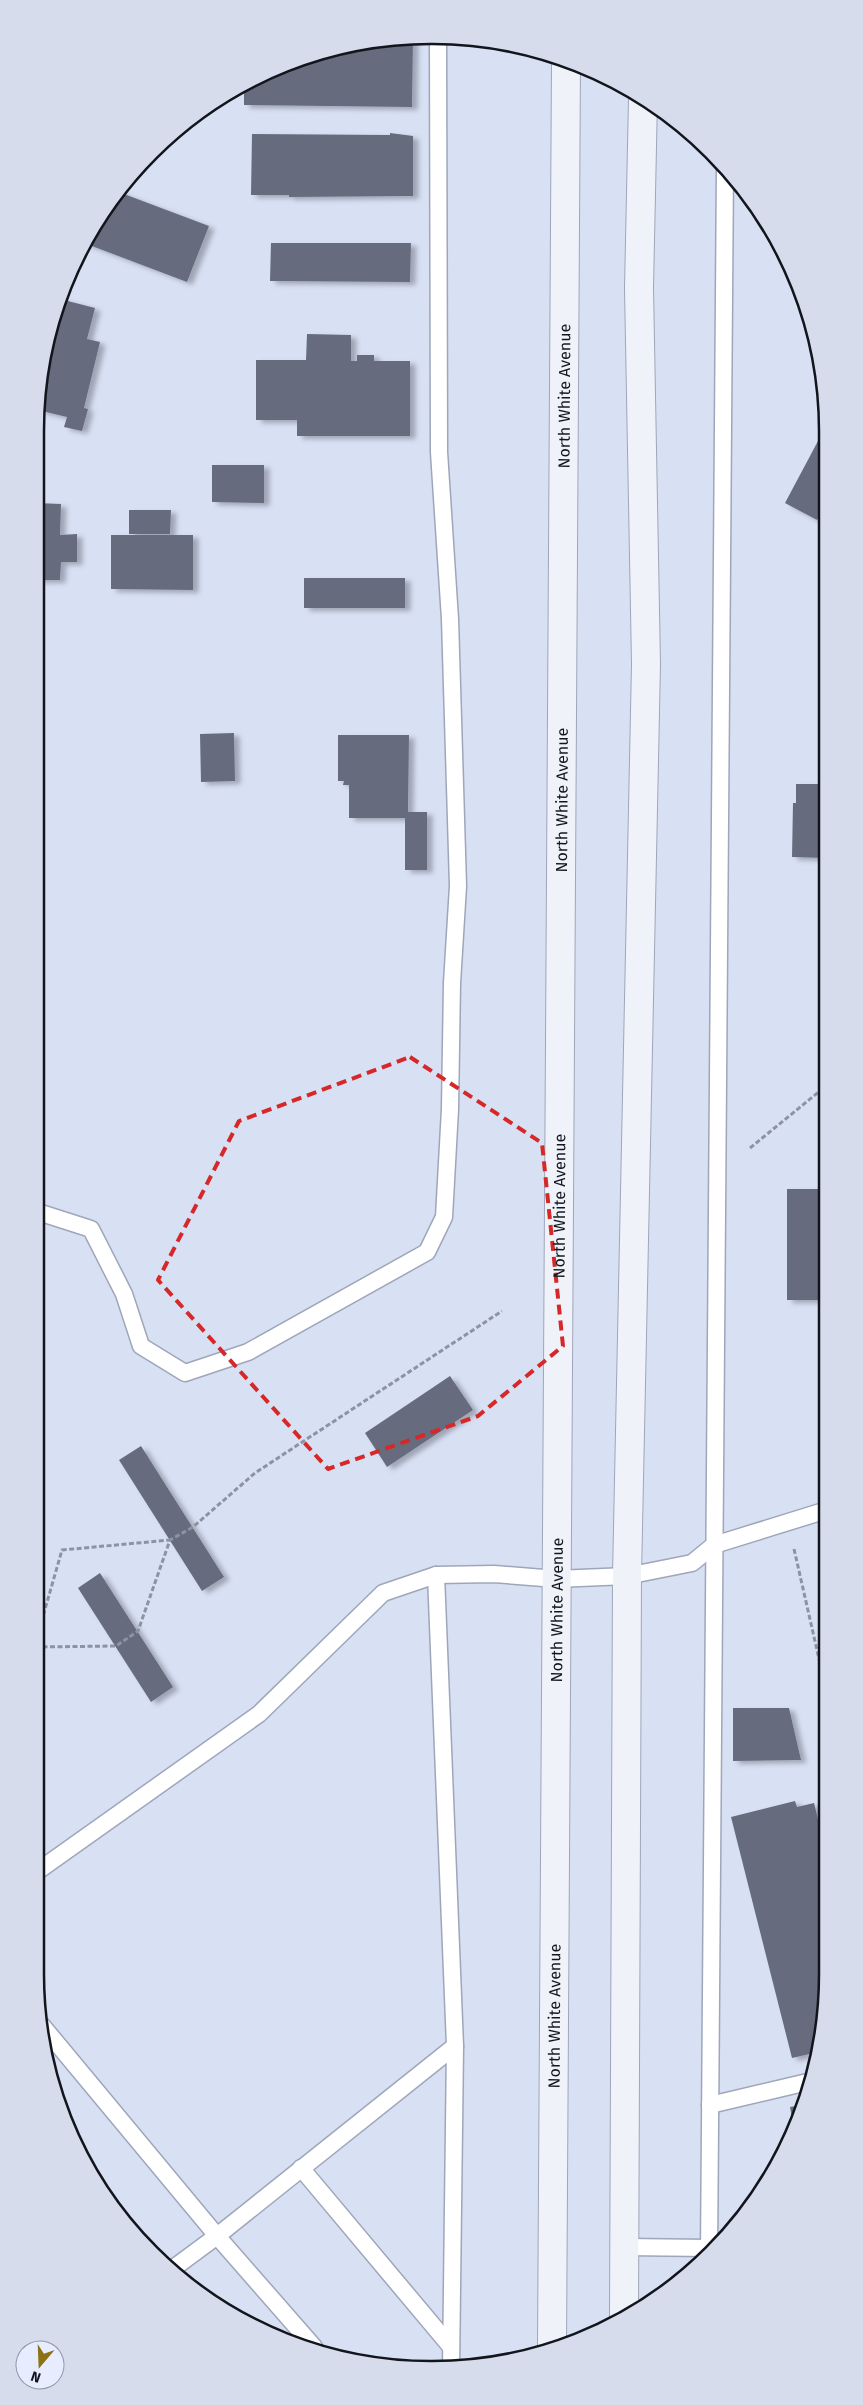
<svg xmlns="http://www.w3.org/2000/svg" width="863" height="2405" viewBox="0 0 863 2405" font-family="'Fira Sans',sans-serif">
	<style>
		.building { fill: #666c7e; filter: url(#shadow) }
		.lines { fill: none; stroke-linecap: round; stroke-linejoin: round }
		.lane-casing { stroke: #9fa6ba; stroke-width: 19 }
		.secondary-casing { stroke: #9fa6ba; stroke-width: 30 }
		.path { stroke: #8d93a2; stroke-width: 3; stroke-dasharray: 5 2.5; stroke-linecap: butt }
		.lane { stroke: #fff; stroke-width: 16 }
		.secondary { stroke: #f0f2f9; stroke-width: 28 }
		.marked { fill: none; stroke: #d62828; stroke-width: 4; stroke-dasharray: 10 6; stroke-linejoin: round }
		.labels { text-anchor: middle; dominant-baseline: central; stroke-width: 4.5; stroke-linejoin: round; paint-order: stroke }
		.street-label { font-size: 16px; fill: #12151c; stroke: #e7edfe }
		.rim { fill: none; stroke: #12151c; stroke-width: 2.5 }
	</style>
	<defs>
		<filter id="shadow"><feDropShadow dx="5.5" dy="3" stdDeviation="2.5" flood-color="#0004"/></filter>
	</defs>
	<rect width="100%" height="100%" fill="#d8e0f4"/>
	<!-- building -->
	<g class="building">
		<path d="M413 37 412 107 244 105V83L304 56 379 38Z"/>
		<path d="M390 133 413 136V196L289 197V195H251L252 134 390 135Z"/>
		<path d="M116 191 209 226 187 282 84 243Z"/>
		<path d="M271 243H411L410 282 270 281Z"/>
		<path d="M60 299 95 308 87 339 100 342 84 408 88 409 82 431 64 427 67 417 38 410 48 329Z"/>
		<path d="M307 334 351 335V361H357V355H374V361H410V436H297V420H256V360H306Z"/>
		<path d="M818 441 825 445V505L817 520 785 503Z"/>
		<path d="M212 465H264V503L212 502Z"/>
		<path d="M36 503 61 504 60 535 77 534V562H61L60 580H37Z"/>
		<path d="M129 510H171L170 534H129Z"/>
		<path d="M111 535H193V590L111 589Z"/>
		<rect x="304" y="578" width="101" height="30"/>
		<path d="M234 733 235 781 201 782 200 734Z"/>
		<path d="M338 735H409L408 812H427V870H405V818H349V785H343L344 781H338Z"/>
		<path d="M796 784H825L826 858 792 857 793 803H796Z"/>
		<path d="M787 1189H826L827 1300H787Z"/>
		<path d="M450 1376 473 1410 387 1467 365 1433Z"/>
		<path d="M141 1446 224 1577 202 1591 119 1460Z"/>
		<path d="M827 1556V1589L826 1590 819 1559Z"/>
		<path d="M100 1573 173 1687 151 1702 78 1588Z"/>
		<path d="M733 1708H789L801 1760 733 1761Z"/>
		<path d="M795 1801 797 1807 814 1803 828 1860V1974L818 2052 792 2058 731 1817Z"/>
		<path d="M802 2105 793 2123 790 2107Z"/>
	</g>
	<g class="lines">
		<!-- lane casing -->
		<g class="lane-casing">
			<g id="lane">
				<path d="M35 1211 91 1229 124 1294 141 1346 185 1373 248 1352 427 1252 444 1217 450 1109 452 983 458 886 450 619 439 452 438 36"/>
				<path d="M35 1873 259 1714 383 1593 436 1575 494 1574 556 1579 627 1576 692 1563 714 1545 827 1510"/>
				<path d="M40 2023 217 2236 314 2347"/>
				<path d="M710 2105 812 2081"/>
				<path d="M301 2168 451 2347"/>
				<path d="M625 2247 709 2248"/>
				<path d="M709 2257 725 166"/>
				<path d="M171 2270 217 2236 455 2046 436 1575"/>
				<path d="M451 2369 455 2046"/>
			</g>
		</g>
		<!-- secondary casing -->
		<g class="secondary-casing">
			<g id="secondary">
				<path d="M624 2316 627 1576 646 664 639 288 643 99"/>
				<path id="s1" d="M552 2348 566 62"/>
			</g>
		</g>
		<!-- path -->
		<g class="path">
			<path d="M750 1148 826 1086"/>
			<path d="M794 1549 827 1694"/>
			<path d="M35 1644 62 1550 170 1540"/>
			<path d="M35 1647 116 1646 138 1631 170 1540 193 1527 255 1473 502 1311"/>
		</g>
		<!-- lane -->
		<use href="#lane" class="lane"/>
		<!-- secondary -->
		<use href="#secondary" class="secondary"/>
	</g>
	<!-- marked area -->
	<path class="marked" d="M410 1057 542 1143 563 1346 478 1416 328 1469 158 1280 239 1121Z"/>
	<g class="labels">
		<!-- street labels -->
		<g class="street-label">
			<text stroke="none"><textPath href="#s1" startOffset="1952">North White Avenue</textPath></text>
			<text stroke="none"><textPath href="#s1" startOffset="1548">North White Avenue</textPath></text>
			<text stroke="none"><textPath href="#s1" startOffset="1142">North White Avenue</textPath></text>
			<text stroke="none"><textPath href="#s1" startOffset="738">North White Avenue</textPath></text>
			<text stroke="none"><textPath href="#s1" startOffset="332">North White Avenue</textPath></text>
		</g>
	</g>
	<!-- crop -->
	<path d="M0 0H863V2405H0ZM431 44H432A387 387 0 0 1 819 431V1974A387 387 0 0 1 432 2361H431A387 387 0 0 1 44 1974V431A387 387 0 0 1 431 44Z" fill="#d6dcec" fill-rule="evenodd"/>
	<path class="rim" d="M431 44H432A387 387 0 0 1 819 431V1974A387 387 0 0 1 432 2361H431A387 387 0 0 1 44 1974V431A387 387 0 0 1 431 44Z"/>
	<!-- north arrow -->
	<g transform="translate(40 2365) rotate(199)"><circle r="24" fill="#e7edfe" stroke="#9297a4"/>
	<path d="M0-4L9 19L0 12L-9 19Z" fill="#8d7215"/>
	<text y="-8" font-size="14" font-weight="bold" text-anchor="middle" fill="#12151c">N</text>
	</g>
</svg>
